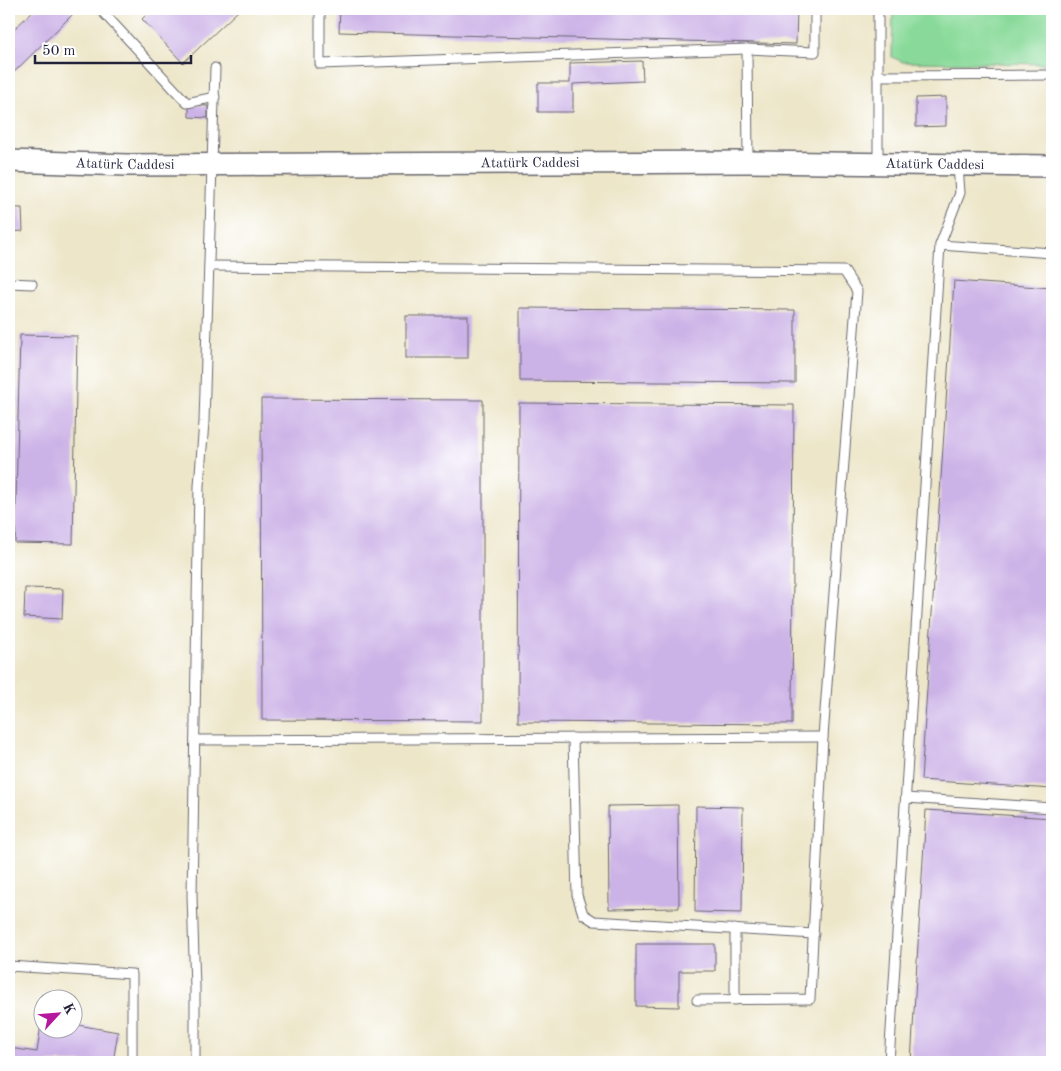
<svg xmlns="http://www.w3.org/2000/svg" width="1061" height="1071" viewBox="0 0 1061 1071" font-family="'Old Standard TT',serif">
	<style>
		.green { fill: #89da9a; stroke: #567e6a }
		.building { fill: #ccb3e7 }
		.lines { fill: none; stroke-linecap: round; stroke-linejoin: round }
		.service-casing { stroke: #69676d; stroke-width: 11 }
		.tertiary-casing { stroke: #69676d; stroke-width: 24 }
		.service { stroke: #fff; stroke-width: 9 }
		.tertiary { stroke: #fff; stroke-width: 21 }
		.labels { text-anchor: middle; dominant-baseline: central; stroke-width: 4; stroke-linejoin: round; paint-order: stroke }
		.street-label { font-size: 14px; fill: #22223b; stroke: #fff }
	</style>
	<rect width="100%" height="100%" fill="#fff"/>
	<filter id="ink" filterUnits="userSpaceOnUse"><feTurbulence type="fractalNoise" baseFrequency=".02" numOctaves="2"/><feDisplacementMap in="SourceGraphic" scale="10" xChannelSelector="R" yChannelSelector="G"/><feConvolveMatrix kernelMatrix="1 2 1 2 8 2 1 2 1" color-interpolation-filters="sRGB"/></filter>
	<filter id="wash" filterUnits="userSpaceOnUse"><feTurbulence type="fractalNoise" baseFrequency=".0096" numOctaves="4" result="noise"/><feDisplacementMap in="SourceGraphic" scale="20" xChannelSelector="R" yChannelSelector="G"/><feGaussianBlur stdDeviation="1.12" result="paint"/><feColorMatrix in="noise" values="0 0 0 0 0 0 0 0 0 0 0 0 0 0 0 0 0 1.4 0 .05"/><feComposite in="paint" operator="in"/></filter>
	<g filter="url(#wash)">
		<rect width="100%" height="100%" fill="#ede6c9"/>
		<!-- green -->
		<path class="green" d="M893 9H1052V64L903 62 892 57Z"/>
		<g id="blocks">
			<!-- building -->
			<g class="building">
				<path d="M35 9H68L73 14 9 77V34Z"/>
				<path d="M152 9H236L238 11 183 63 142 19Z"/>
				<path d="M340 9H797L796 44 339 32Z"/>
				<path d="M642 61 643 81 573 84V112H538V83H570V63Z"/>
				<path d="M946 97V126L916 127V98Z"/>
				<path d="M189 105 208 106V118L189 117Z"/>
				<path d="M9 208H22L23 231 9 232Z"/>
				<path d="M954 281 1052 288V789L921 780Z"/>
				<path d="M520 308 795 310V383L520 381Z"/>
				<rect x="406" y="316" width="62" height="42"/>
				<path d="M20 335 77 336 73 544 15 543Z"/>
				<path d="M261 399 483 400V721L262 720Z"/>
				<path d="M519 403 794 405 792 724 518 722Z"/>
				<path d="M25 588 63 589 62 619 24 617Z"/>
				<path d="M678 805 679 908 609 909 608 806Z"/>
				<path d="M696 806 743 807 742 913 695 912Z"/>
				<path d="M926 810 1052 818V1062H911Z"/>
				<path d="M636 944H715V971H679V1007L636 1006Z"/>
				<path d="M41 1024 42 1028H72V1024L118 1032 113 1062H9V1048L37 1052Z"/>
			</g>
		</g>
	</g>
	<g filter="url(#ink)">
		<use href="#blocks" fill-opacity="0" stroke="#69676d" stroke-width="1"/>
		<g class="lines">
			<!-- service casing -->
			<g class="service-casing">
				<g id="service">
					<path d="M100 9 187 103 215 97"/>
					<path d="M320 9V64L747 49 815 52V9"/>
					<path d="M747 49 748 162"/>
					<path d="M878 76 1052 75"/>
					<path d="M878 163V9"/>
					<path d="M940 245 960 193 958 165"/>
					<path d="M209 266 844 271 857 291 823 737 810 999 697 1000"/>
					<path d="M9 283 32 284"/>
					<path d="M573 738 577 895 583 914 594 921 814 934"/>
					<path d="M195 740 823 737"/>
					<path d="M906 798 1052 808"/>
					<path d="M735 929V1000"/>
					<path d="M9 966 132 974V1062"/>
					<path d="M195 1062V988L192 896 199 486 204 422 215 68"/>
					<path d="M889 1062 940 245 1052 253"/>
				</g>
			</g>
			<!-- tertiary casing -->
			<g class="tertiary-casing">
				<g id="tertiary">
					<path id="s1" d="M9 161 127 165 748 162 1052 166"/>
				</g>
			</g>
			<!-- service -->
			<use href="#service" class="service"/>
			<!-- tertiary -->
			<use href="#tertiary" class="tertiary"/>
		</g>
	</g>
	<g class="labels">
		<!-- street labels -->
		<g class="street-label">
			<text stroke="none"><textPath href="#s1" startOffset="521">Atatürk Caddesi</textPath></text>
			<text stroke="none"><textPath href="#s1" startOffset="116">Atatürk Caddesi</textPath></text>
			<text stroke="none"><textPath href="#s1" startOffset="926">Atatürk Caddesi</textPath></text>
		</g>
	</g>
	<!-- margin -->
	<rect width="1061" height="1071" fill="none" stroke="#fff" stroke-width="30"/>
	<!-- north arrow -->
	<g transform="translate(58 1014) rotate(64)"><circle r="24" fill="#ffffff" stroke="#a7a7b1"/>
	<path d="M0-4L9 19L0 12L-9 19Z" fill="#b5179e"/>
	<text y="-8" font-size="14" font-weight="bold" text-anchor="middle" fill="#22223b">K</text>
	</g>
	<!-- scale -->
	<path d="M35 55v8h156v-8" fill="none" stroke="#22223b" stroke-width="2.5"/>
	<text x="42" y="55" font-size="15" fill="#22223b" stroke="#ffffff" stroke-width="4" paint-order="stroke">50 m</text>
</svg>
